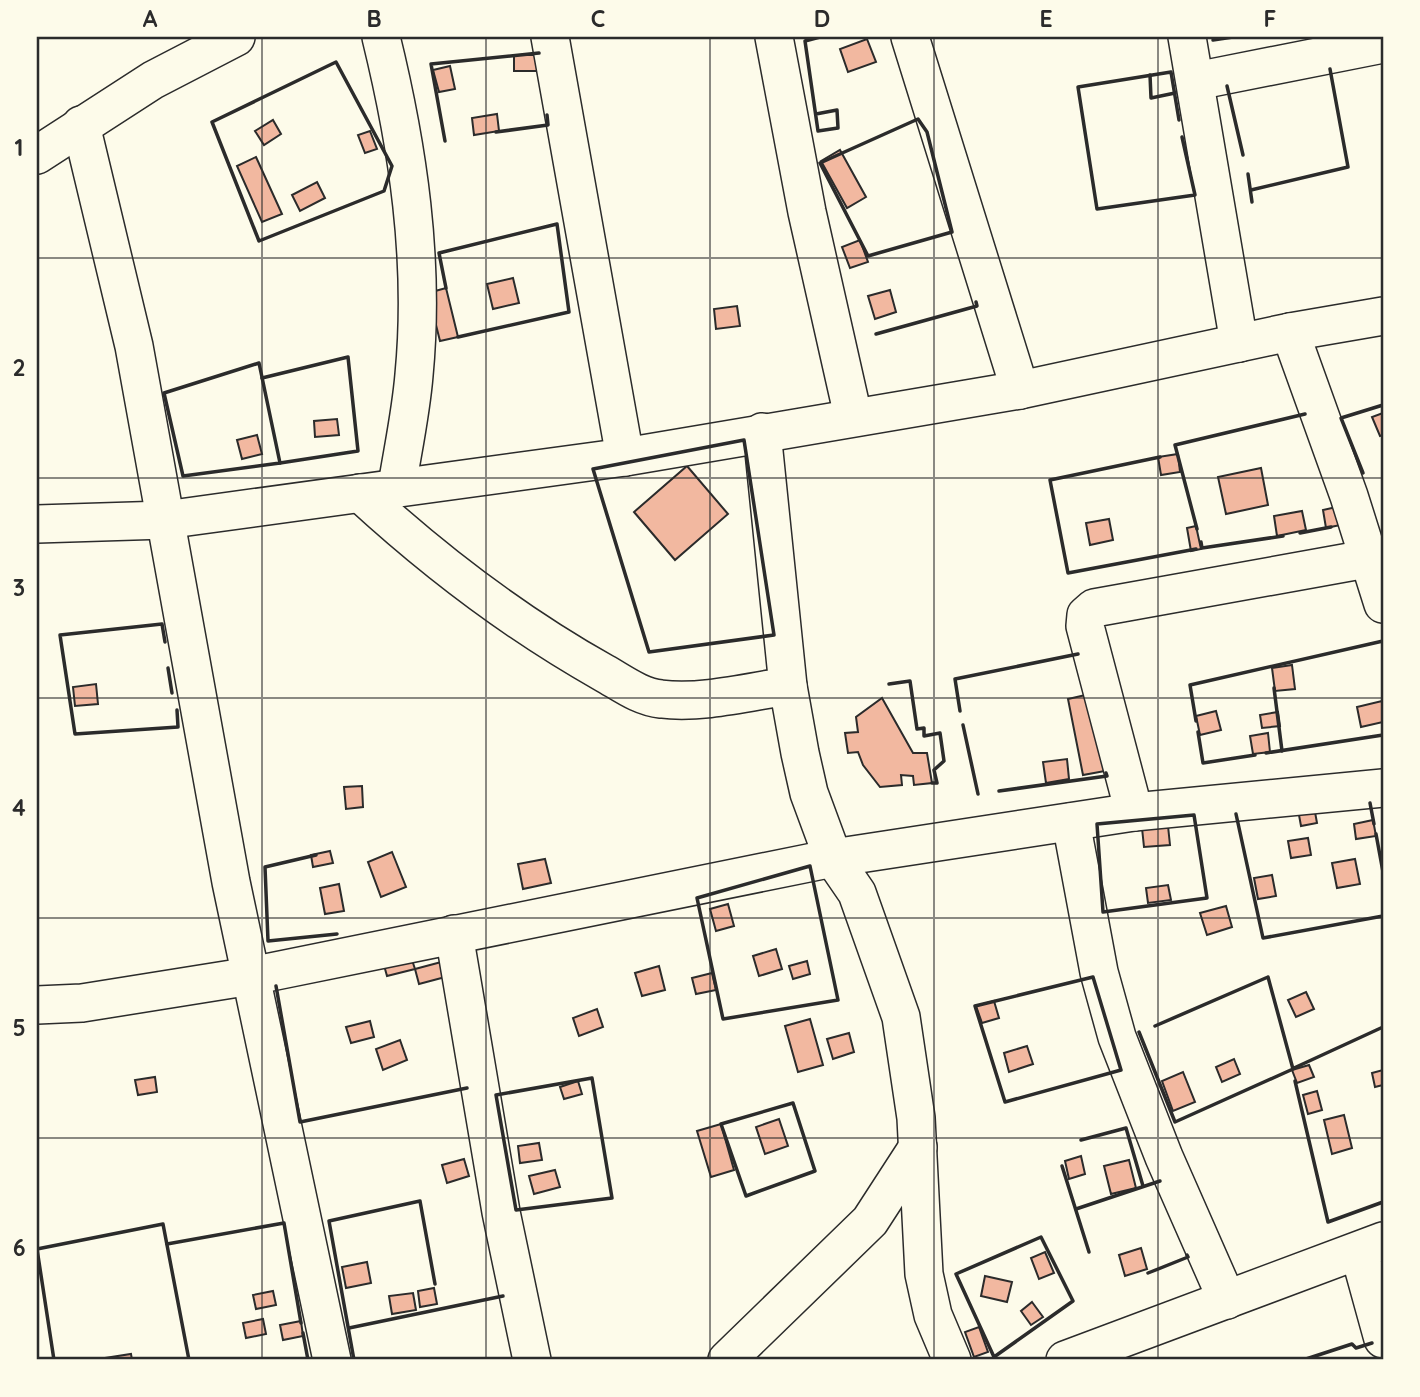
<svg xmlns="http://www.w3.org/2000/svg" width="1420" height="1397" viewBox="0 0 1420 1397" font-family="Quicksand,sans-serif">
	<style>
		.building { fill: #f2b8a0; stroke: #2b2b2b; stroke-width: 2 }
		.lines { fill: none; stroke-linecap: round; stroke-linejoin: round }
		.minor-casing { stroke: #2b2b2b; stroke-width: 40 }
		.minor { stroke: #fdfbea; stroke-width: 37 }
		.wall { stroke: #2b2b2b; stroke-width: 3.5 }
		.grid { fill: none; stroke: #2b2b2b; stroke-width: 2; stroke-opacity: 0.55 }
		.neatline { fill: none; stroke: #2b2b2b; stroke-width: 2.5 }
		.grid-label { font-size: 23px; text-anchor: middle; font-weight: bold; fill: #2b2b2b }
	</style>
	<rect width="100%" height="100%" fill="#fdfbea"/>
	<!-- building -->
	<g class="building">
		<path d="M867 39 876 62 848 72 840 49Z"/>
		<rect x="514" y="55" width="23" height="16"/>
		<path d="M450 66 455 89 439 92 433 70Z"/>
		<path d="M497 114 499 131 474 135 472 118Z"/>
		<path d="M273 120 281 134 264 145 255 131Z"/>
		<path d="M370 131 377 149 365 153 358 135Z"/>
		<path d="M840 150 866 197 847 208 821 161Z"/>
		<path d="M256 157 282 214 262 222 237 166Z"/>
		<path d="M317 182 325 198 300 211 292 195Z"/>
		<path d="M860 240 868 262 850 268 842 247Z"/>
		<path d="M513 278 519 303 493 309 487 284Z"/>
		<path d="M446 288 458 337 440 341 428 293Z"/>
		<path d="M890 290 896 312 875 319 868 296Z"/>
		<path d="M737 306 740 326 716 329 714 309Z"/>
		<path d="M1383 413V435L1380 436 1372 417Z"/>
		<path d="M337 419 339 435 315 437 314 421Z"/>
		<path d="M257 435 262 454 242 459 237 440Z"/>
		<path d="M1178 454 1180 472 1161 475 1158 457Z"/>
		<path d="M687 466 728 514 675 560 634 512Z"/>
		<path d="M1261 468 1268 505 1226 514 1218 477Z"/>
		<path d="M1341 506 1345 524 1326 528 1323 510Z"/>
		<path d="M1302 511 1306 530 1277 536 1274 516Z"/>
		<path d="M1109 519 1113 540 1090 545 1086 523Z"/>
		<path d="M1196 526 1201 549 1191 551 1187 528Z"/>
		<path d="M1292 665 1295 689 1275 691 1272 668Z"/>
		<path d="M96 684 98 704 75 706 73 687Z"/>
		<path d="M1090 694 1105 771 1083 775 1068 699Z"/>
		<path d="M882 698 913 753H927L932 783 914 785 913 776 901 775 902 785 880 787 863 765 858 752 848 753 845 733 858 732 856 717Z"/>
		<path d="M1382 701 1383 722 1361 727 1357 707Z"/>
		<path d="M1216 711 1221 730 1200 735 1196 716Z"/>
		<path d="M1278 712 1280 726 1262 728 1260 715Z"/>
		<path d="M1268 733 1270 752 1253 754 1250 736Z"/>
		<path d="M1067 759 1069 779 1046 783 1043 762Z"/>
		<path d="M362 786 363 807 346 809 344 787Z"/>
		<path d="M1313 801 1317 823 1301 826 1297 804Z"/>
		<path d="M1373 820 1376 836 1356 839 1354 824Z"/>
		<path d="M1168 826 1170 845 1144 847 1142 828Z"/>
		<path d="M1308 838 1311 855 1291 858 1288 841Z"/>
		<path d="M330 851 333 863 313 867 311 855Z"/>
		<path d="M392 852 406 887 381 897 368 862Z"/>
		<path d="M545 859 551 883 523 889 518 864Z"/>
		<path d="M1355 859 1360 884 1337 888 1332 863Z"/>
		<path d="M1272 875 1276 896 1258 899 1254 878Z"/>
		<path d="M339 884 344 911 325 914 320 888Z"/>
		<path d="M1168 885 1171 900 1148 903 1146 888Z"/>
		<path d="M728 904 734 926 716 931 710 909Z"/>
		<path d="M1226 906 1232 927 1207 935 1200 913Z"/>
		<path d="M776 949 782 969 759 976 753 956Z"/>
		<path d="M409 951 415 969 387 976 382 958Z"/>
		<path d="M445 961 449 976 419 984 415 969Z"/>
		<path d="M807 961 810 974 793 979 789 966Z"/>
		<path d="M659 966 665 990 642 996 635 973Z"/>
		<path d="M712 973 716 990 696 994 692 978Z"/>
		<path d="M1306 992 1314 1009 1296 1017 1288 1000Z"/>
		<path d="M994 1001 999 1018 982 1023 976 1006Z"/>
		<path d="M597 1009 603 1027 579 1036 573 1018Z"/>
		<path d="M810 1019 823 1065 798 1072 785 1026Z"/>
		<path d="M370 1021 374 1037 351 1043 346 1027Z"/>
		<path d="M849 1033 854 1052 833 1059 827 1039Z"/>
		<path d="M400 1040 407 1060 383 1070 376 1049Z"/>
		<path d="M1027 1046 1033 1064 1009 1072 1004 1053Z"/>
		<path d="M1234 1059 1240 1074 1222 1082 1216 1067Z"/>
		<path d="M1309 1065 1314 1077 1297 1083 1292 1070Z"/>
		<path d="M1383 1070V1085L1375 1087 1372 1073Z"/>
		<path d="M1183 1072 1195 1102 1173 1111 1162 1081Z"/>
		<path d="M155 1077 157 1092 138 1095 135 1080Z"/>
		<path d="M578 1081 582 1094 564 1099 560 1087Z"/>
		<path d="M1317 1091 1322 1110 1308 1114 1303 1095Z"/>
		<path d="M1344 1115 1352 1148 1332 1154 1324 1120Z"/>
		<path d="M779 1119 788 1146 765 1154 756 1127Z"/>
		<path d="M721 1124 734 1170 711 1177 697 1131Z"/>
		<path d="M539 1143 542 1160 520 1163 518 1146Z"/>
		<path d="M1081 1156 1085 1174 1069 1179 1065 1161Z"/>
		<path d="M464 1159 469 1176 447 1183 442 1165Z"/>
		<path d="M1129 1160 1136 1188 1111 1194 1104 1166Z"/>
		<path d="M555 1170 560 1187 534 1194 529 1176Z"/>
		<path d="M1141 1248 1147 1269 1125 1276 1119 1255Z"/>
		<path d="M1045 1252 1054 1273 1039 1279 1031 1258Z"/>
		<path d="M367 1262 371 1283 346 1288 342 1267Z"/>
		<path d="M985 1276 1012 1282 1007 1302 981 1296Z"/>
		<path d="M434 1288 437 1304 420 1307 418 1291Z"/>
		<path d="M273 1291 276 1305 256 1309 253 1295Z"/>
		<path d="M413 1293 416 1310 392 1314 389 1296Z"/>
		<path d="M1032 1302 1043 1317 1031 1325 1021 1311Z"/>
		<path d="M263 1319 266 1334 246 1338 243 1323Z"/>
		<path d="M301 1321 303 1336 283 1340 280 1325Z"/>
		<path d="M979 1327 988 1352 974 1357 965 1332Z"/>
		<path d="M131 1354 132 1360H92Z"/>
	</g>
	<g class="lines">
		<!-- minor casing -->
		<g class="minor-casing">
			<g id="minor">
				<path d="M381 37C408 147 425 261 414 375 411 412 403 449 397 486"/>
				<path d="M550 37 625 457"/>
				<path d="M774 37 807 212 853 416"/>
				<path d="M910 37 1020 390"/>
				<path d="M1187 37 1239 343"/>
				<path d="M1196 81 1383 44"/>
				<path d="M81 125 134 346 231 882 332 1360"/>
				<path d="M37 155 153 80 236 37"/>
				<path d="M1290 332 1349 496 1383 604"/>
				<path d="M762 432 788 686 800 753 809 793 833 858 857 893 901 1017 916 1118 924 1274 933 1315 952 1360"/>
				<path d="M360 493C435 562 515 623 604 673 622 683 640 697 661 699 702 704 748 692 788 686"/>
				<path d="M37 524 165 520 625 457 1020 390 1290 332 1383 316"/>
				<path d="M1134 812 1085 626 1086 615 1094 608 1383 556"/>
				<path d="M1071 822 1099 972 1117 1037 1164 1157 1227 1300"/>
				<path d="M454 934 501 1212 532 1360"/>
				<path d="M37 1005 82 1003 251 976 833 858 1134 812 1383 788"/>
				<path d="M1359 1252 1383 1339"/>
				<path d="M727 1360 870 1221 918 1147"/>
				<path d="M1065 1360 1383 1241"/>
			</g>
		</g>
		<!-- minor -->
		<use href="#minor" class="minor"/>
		<!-- wall -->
		<g class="wall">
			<path d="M1213 40 1233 37"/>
			<path d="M336 62 392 166 384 191 259 241 212 122Z"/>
			<path d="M1150 75 1151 98 1175 93"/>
			<path d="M1227 86 1243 155"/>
			<path d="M816 114 837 110 838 128 818 131 805 41 820 37"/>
			<path d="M918 119 927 132 952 232 868 256 820 163Z"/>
			<path d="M1179 120 1171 72 1078 87 1097 209 1195 195 1182 137"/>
			<path d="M496 132 548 125 547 115"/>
			<path d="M445 141 431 64 539 53"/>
			<path d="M1248 174 1252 202"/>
			<path d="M1251 190 1348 167 1330 69"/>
			<path d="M446 288 439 253 557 224 569 312 458 337"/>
			<path d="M876 334 977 306 976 302"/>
			<path d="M259 363 280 463 183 476 164 393Z"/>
			<path d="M262 378 348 357 358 451 280 463"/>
			<path d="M744 440 774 635 649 652 593 469Z"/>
			<path d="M1160 457 1050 480 1068 573 1196 549"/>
			<path d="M1363 473 1341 418 1383 405"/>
			<path d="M1197 529 1175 445 1305 414"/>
			<path d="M1300 533 1331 527"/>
			<path d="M1201 542 1202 548 1283 536"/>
			<path d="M165 642 162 624 60 635 75 734 178 727 177 710"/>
			<path d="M168 668 172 693"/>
			<path d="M889 684 910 681 917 729 924 728V736L940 733 944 761 934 770 937 783H932"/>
			<path d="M1274 688 1282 751"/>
			<path d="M960 711 955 679 1078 654"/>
			<path d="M1196 721 1190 685 1383 641"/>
			<path d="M963 725 978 794"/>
			<path d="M1198 732 1203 763 1255 755"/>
			<path d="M1266 753 1383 735"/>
			<path d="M999 791 1107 776 1106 773"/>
			<path d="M1370 803 1374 824"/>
			<path d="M1236 814 1263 938 1383 916"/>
			<path d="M1194 815 1207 898 1103 912 1097 824Z"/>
			<path d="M1376 834 1383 872"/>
			<path d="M316 855 265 867 268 941 337 934"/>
			<path d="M810 866 838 1000 723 1019 697 898Z"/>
			<path d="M1093 977 1121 1070 1005 1102 975 1006Z"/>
			<path d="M276 986 300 1122 467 1088"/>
			<path d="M1139 1032 1175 1122 1293 1069 1268 977 1155 1026"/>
			<path d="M1294 1068 1383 1027"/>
			<path d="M592 1078 612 1198 516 1210 496 1095Z"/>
			<path d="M1295 1081 1328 1222 1383 1202"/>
			<path d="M793 1103 815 1171 746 1196 721 1124Z"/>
			<path d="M1081 1140 1126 1128 1143 1186"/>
			<path d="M1062 1166 1089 1252"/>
			<path d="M1076 1209 1160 1181"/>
			<path d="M1041 1237 1073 1301 994 1357 956 1274Z"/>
			<path d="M167 1244 284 1223 301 1323"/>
			<path d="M1148 1273 1188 1257 1187 1255"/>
			<path d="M349 1328 503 1296"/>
			<path d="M303 1333 308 1360"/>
			<path d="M1269 1359 1276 1360"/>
			<path d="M54 1360 37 1249 163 1224 189 1360"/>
			<path d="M354 1360 329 1221 420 1201 435 1284"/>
			<path d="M1303 1360 1352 1344 1356 1348 1372 1343"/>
		</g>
	</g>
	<!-- grid -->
	<path class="grid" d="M262 37V1360M486 37V1360M710 37V1360M934 37V1360M1158 37V1360M37 258H1383M37 478H1383M37 698H1383M37 918H1383M37 1138H1383"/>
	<!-- border -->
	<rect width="1420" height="1397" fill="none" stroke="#fdfbea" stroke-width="77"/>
	<rect x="38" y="38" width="1344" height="1320" class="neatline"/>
	<g class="grid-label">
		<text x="150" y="27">A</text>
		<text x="374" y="27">B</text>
		<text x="598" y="27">C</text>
		<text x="822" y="27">D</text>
		<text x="1046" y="27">E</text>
		<text x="1270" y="27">F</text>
		<text x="19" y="156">1</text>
		<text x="19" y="376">2</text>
		<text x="19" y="596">3</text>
		<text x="19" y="816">4</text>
		<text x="19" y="1036">5</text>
		<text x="19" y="1256">6</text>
	</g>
</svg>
